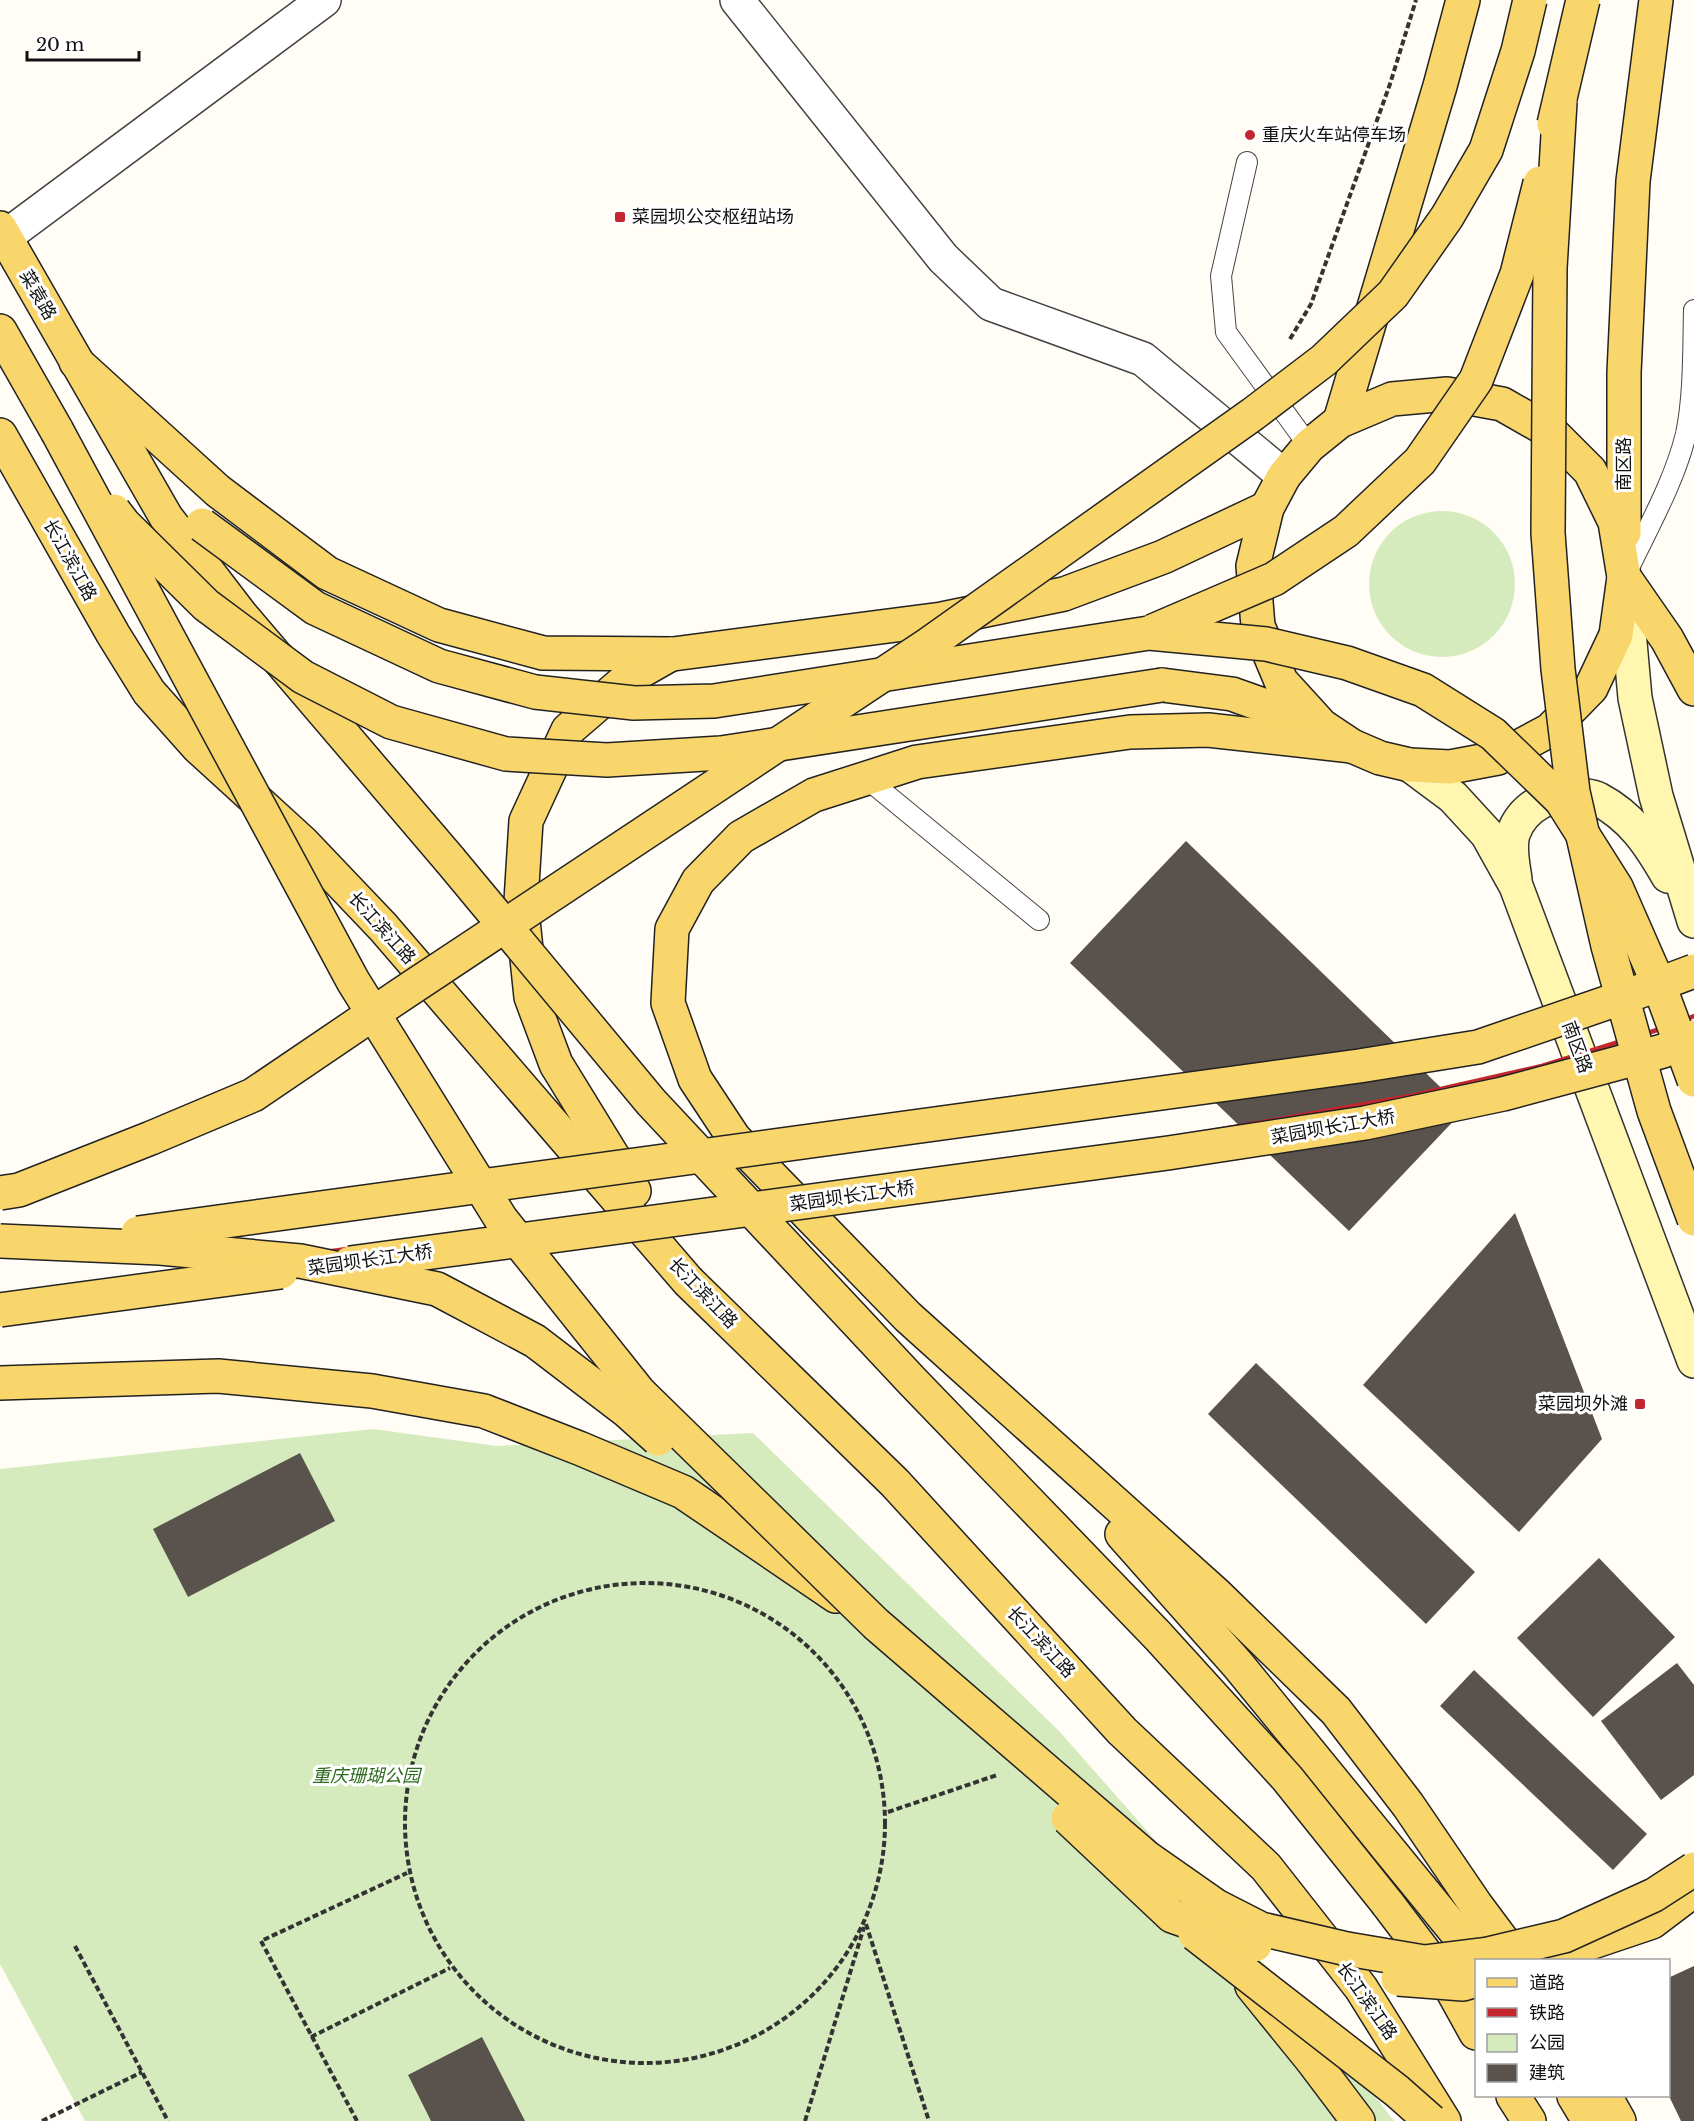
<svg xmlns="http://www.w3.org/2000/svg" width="1694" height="2121" viewBox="0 0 1694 2121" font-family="'Libre Baskerville','Noto Sans SC',serif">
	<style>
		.green { fill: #d5ebbd }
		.building { fill: #5a524d }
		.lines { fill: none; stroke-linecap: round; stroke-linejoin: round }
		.lane-casing { stroke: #444; stroke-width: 22 }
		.street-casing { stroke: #444; stroke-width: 36 }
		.secondary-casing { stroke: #333; stroke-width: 36 }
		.primary-casing { stroke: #222; stroke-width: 36 }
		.path { stroke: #333; stroke-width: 4; stroke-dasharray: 6 3; stroke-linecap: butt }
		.lane { stroke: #fff; stroke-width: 20 }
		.street { stroke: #fff; stroke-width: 33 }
		.secondary { stroke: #fff6b0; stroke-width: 33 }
		.primary { stroke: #f9d66b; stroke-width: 33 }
		.rail { stroke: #c4262e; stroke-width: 4.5 }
		.primary-bridge-casing { stroke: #222; stroke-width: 36; stroke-linecap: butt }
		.primary-bridge { stroke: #f9d66b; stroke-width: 33 }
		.poi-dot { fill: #c4262e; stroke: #fff; stroke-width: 2 }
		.labels { text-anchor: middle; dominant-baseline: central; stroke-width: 6; stroke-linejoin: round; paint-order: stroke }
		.poi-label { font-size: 18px; fill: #111; stroke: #fff; text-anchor: start }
		.street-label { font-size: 18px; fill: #111; stroke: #fff }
		.park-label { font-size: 18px; font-style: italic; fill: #2f6b1f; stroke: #fff }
	</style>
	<rect width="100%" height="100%" fill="#fffdf5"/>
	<!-- green -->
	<g class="green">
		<circle cx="1442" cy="584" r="73"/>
		<path d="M373 1429 497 1446 753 1433 1060 1732 1333 2042 1394 2121H85L0 1964V1469Z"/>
	</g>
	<!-- building -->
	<g class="building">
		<path d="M1186 841 1464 1110 1349 1231 1070 963Z"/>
		<path d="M1515 1213 1602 1439 1519 1532 1363 1385Z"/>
		<path d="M1256 1363 1475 1572 1426 1624 1208 1414Z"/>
		<path d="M300 1453 335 1521 188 1597 153 1529Z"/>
		<path d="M1599 1558 1675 1637 1593 1717 1517 1638Z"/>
		<path d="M1677 1663 1694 1685V1775L1661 1800 1601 1721Z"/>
		<path d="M1474 1670 1647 1834 1613 1870 1440 1706Z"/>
		<path d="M1694 1966V2121H1681L1668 2094V1978Z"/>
		<path d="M482 2037 525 2121H431L408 2075Z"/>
	</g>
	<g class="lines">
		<!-- lane casing -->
		<g class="lane-casing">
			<g id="lane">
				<path d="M1247 162 1221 276 1226 332 1309 446"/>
				<path d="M1626 574C1647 529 1674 483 1686 434 1694 395 1693 351 1694 310"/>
				<path d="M866 778 1039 920"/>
			</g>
		</g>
		<!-- street casing -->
		<g class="street-casing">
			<g id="street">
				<path d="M737 0 943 258 991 304 1143 359 1284 476"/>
				<path d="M5 237 324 0"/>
			</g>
		</g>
		<!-- secondary casing -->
		<g class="secondary-casing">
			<g id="secondary">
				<path d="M1626 598 1635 698 1656 796 1694 921"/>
				<path d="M1410 765 1453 797 1487 834 1516 886 1694 1361"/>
				<path d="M1515 879C1513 865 1509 848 1513 834 1523 805 1552 792 1580 795 1586 796 1592 796 1598 799 1632 817 1649 843 1668 876"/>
			</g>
		</g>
		<!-- primary casing -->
		<g class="primary-casing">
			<g id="primary">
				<path d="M0 228 166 517 241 615 450 860"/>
				<path d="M0 331 57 431"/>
				<path d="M76 362 218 491 327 573 439 625 543 653 673 654 942 619 1064 594 1163 557 1267 508"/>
				<path d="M1340 421 1440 86 1463 0"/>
				<path d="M0 435 113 634 149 692 198 747 302 842 383 927 688 1281 895 1483 1122 1731 1266 1867 1361 1988 1444 2121"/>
				<path d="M1624 533V373L1633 181 1656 0"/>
				<path d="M1624 577 1667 639 1694 689"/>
				<path d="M1162 685 1232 694 1322 726 1352 746 1380 758 1410 765 1450 767 1498 758 1550 730 1591 688 1616 635 1624 577 1615 522 1590 471 1551 432 1502 404 1447 394 1392 399 1340 421 1309 446 1284 476 1267 508 1253 566 1258 626 1281 681 1322 726"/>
				<path d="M1352 746 1208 730 1130 732 917 762 814 795 741 837 698 881 672 929 668 1003 695 1079 734 1138 908 1317 1217 1595 1336 1711 1408 1805 1476 1905 1517 1960"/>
				<path d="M634 1191 556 1064 531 997 521 901 526 821 568 730 627 679 671 654"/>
				<path d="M0 1383 218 1376 372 1391 484 1411 579 1448 683 1492 836 1596"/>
				<path d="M1122 1534 1238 1665 1479 1960"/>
				<path d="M1387 1903 1450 1986 1476 2033"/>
				<path d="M1539 1960 1652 1922 1694 1890"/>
				<path d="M1252 1986 1312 2060 1358 2121"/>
				<path d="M1513 2096 1529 2121"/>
				<path d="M1574 2096 1589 2121"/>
				<path d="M1605 2096 1619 2121"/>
			</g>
		</g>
		<!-- path -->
		<g class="path">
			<path d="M1290 339 1311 304 1390 84 1416 0"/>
			<circle cx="645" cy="1823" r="240"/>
			<path d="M888 1812 997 1775"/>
			<path d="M866 1924 929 2121"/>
			<path d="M75 1946 168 2121"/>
			<path d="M311 2037 450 1968"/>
			<path d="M42 2121 142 2072"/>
			<path d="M357 2121 261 1941 407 1873"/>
			<path d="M805 2121 864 1927"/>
		</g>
		<!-- lane -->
		<use href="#lane" class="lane"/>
		<!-- street -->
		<use href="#street" class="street"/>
		<!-- secondary -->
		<use href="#secondary" class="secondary"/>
		<!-- primary -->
		<use href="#primary" class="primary"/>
		<!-- rail -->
		<g class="rail">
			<path d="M0 1296 1189 1135 1410 1096 1542 1066 1673 1025 1694 1016"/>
			<path d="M0 1317 1193 1156 1423 1118 1544 1085 1670 1047 1694 1038"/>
		</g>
		<!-- primary-bridge casing -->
		<g class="primary-bridge-casing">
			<g id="primary-bridge">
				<path d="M1560 102 1550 268 1548 533 1558 669 1573 792 1608 946 1654 1111 1694 1219"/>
				<path d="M1554 124 1583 0"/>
				<path d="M57 431 353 981 501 1219 639 1392 876 1624 1146 1857 1216 1906 1261 1929 1347 1949 1424 1962 1488 1954 1564 1936 1654 1895 1694 1869"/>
				<path d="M114 511 124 524 206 605 303 677 391 722 506 754 607 760 721 753 1162 685"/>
				<path d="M202 525 315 608 439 666 535 692 634 703 714 701 1149 633 1266 644 1347 663 1423 690 1493 734 1561 800 1616 887 1659 985 1694 1080"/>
				<path d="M1153 631 1274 579 1346 531 1420 461 1476 380 1517 274 1540 183"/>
				<path d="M450 860 651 1102 912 1381 1158 1636 1287 1778 1387 1903"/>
				<path d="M0 1193 19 1190 151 1138 253 1095 402 994 929 644 1253 414 1324 360 1393 294 1447 217 1486 150 1518 51 1530 0"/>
				<path d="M138 1233 1359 1066 1478 1047 1638 992 1694 971"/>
				<path d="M0 1241 160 1248 300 1261 437 1289 535 1341 628 1412 658 1439"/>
				<path d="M350 1263 1168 1153 1365 1123 1503 1094 1663 1051 1694 1037"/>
				<path d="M0 1310 281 1272"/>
				<path d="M1068 1818 1172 1916 1255 1945"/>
				<path d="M1195 1934 1397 2091 1431 2121"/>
				<path d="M1398 1979 1463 1984 1476 1980"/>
			</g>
		</g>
		<!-- primary-bridge -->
		<use href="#primary-bridge" class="primary-bridge"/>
	</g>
	<!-- markers -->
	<g class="poi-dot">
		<circle cx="1250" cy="135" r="6"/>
		<rect x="614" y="211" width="12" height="12" rx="3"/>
		<rect x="1634" y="1398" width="12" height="12" rx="3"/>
	</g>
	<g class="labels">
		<!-- poi labels -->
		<g class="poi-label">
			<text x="1262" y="135">重庆火车站停车场</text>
			<text x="632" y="217">菜园坝公交枢纽站场</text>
			<text x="1628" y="1404" text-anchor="end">菜园坝外滩</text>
		</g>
		<!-- street labels -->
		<g class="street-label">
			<text transform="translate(38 295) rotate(60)">菜袁路</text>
			<text transform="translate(1624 464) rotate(-90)">南区路</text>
			<text transform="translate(70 560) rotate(61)">长江滨江路</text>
			<text transform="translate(382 928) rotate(48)">长江滨江路</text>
			<text transform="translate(1577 1047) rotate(70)">南区路</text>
			<text transform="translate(1333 1127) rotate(-10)">菜园坝长江大桥</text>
			<text transform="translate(852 1196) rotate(-8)">菜园坝长江大桥</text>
			<text transform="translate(370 1260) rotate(-8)">菜园坝长江大桥</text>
			<text transform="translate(703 1293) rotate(46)">长江滨江路</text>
			<text transform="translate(1041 1642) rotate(47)">长江滨江路</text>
			<text transform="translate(1367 2001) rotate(55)">长江滨江路</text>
		</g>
		<!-- park labels -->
		<g class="park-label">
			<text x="366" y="1776">重庆珊瑚公园</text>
		</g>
	</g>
	<!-- legend -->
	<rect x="1475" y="1959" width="195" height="138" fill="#ffffff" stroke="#a0a0a0" stroke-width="1.5"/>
	<rect x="1487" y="1978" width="30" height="9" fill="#f9d66b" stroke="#a0a0a0" stroke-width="1.5"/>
	<text x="1529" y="1989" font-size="18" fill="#111111">道路</text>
	<rect x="1487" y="2008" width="30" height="9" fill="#c4262e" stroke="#a0a0a0" stroke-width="1.5"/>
	<text x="1529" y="2019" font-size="18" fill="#111111">铁路</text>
	<rect x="1487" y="2034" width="30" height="18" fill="#d5ebbd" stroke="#a0a0a0" stroke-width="1.5"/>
	<text x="1529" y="2049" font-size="18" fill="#111111">公园</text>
	<rect x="1487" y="2064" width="30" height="18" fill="#5a524d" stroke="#a0a0a0" stroke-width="1.5"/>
	<text x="1529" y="2079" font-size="18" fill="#111111">建筑</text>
	<!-- scale -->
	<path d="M27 51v9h112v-9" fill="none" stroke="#111111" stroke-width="3"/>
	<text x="36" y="51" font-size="18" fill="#111111" stroke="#ffffff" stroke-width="4.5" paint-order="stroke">20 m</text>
</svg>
